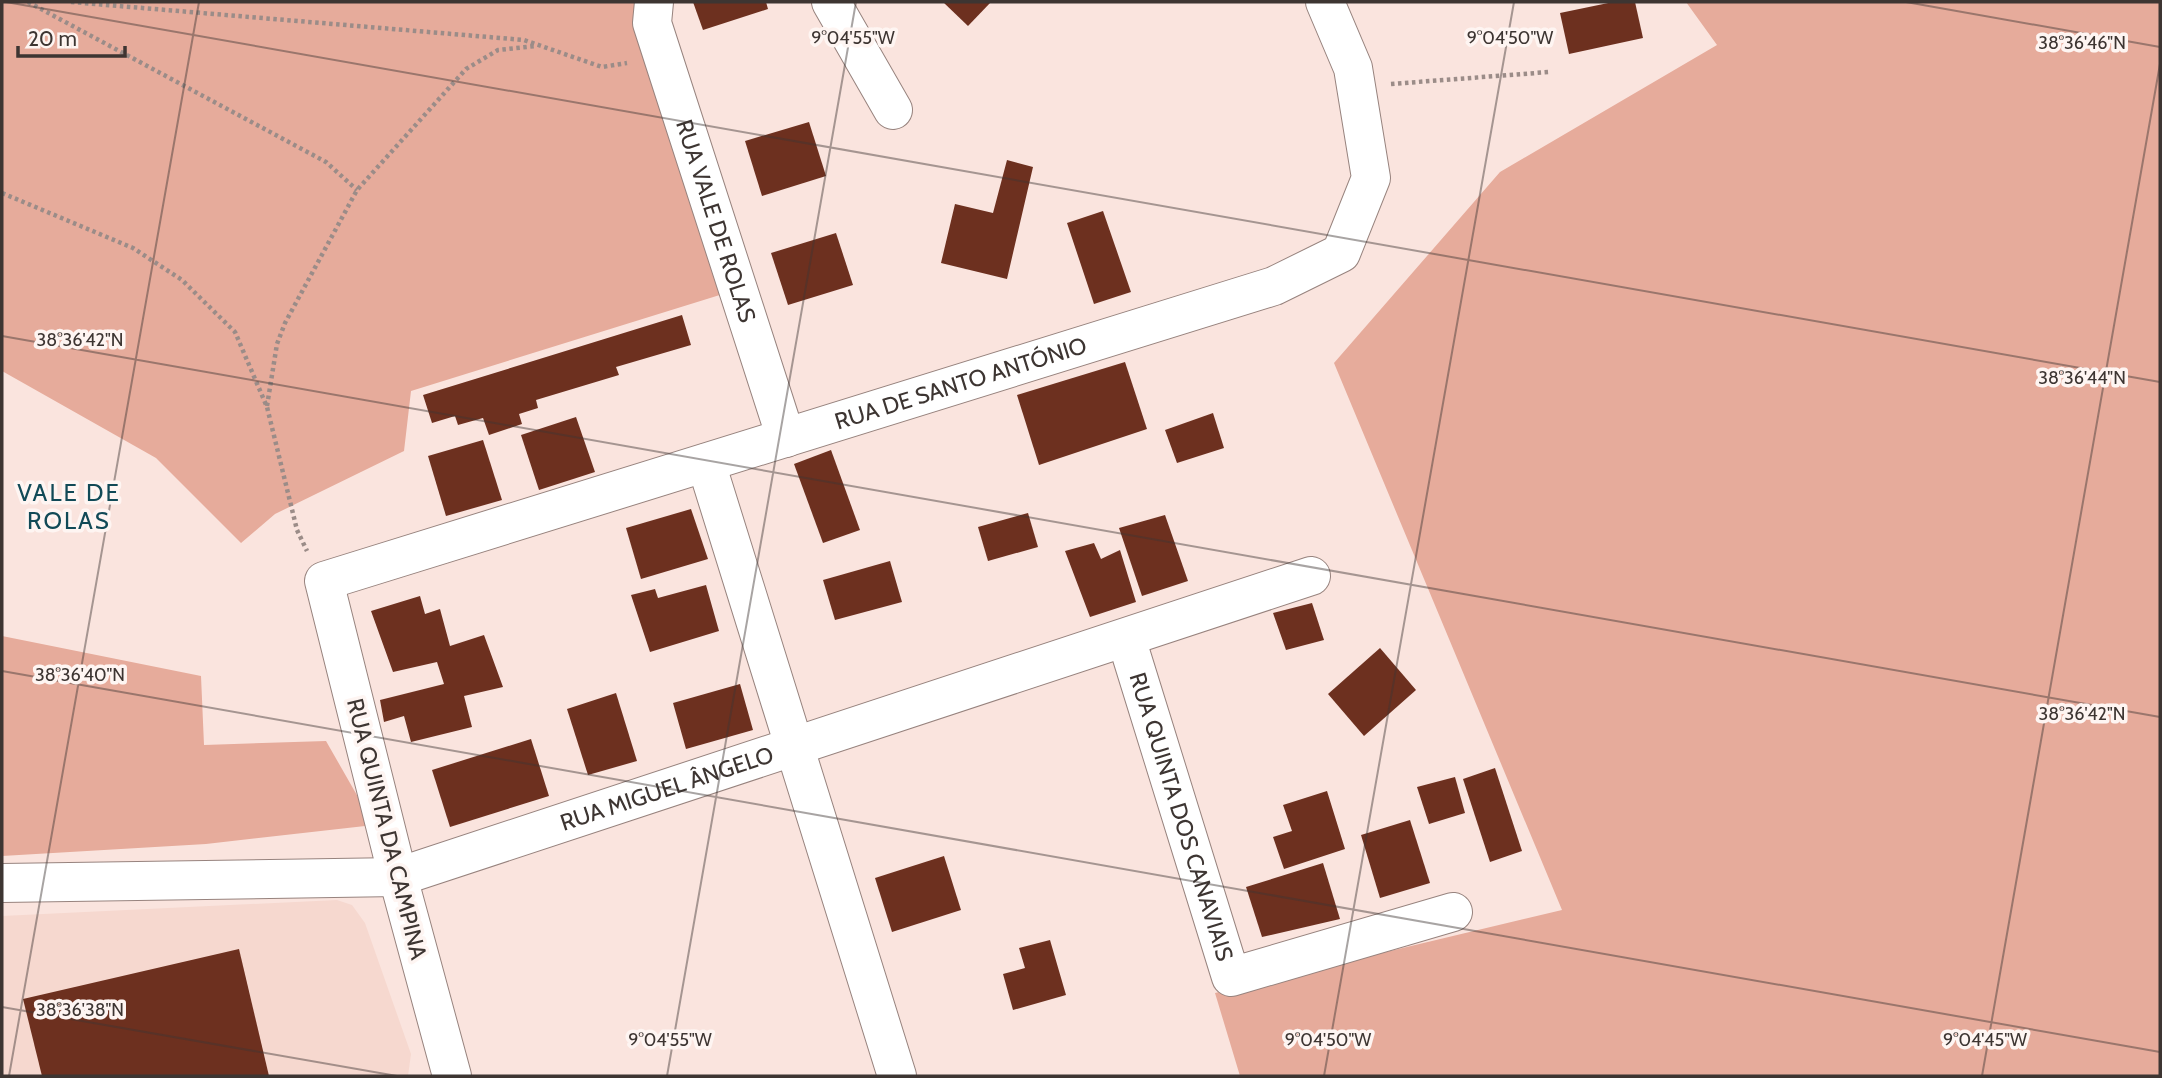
<svg xmlns="http://www.w3.org/2000/svg" width="2162" height="1078" viewBox="0 0 2162 1078" font-family="Cabin,sans-serif">
	<style>
		.built { fill: #f6d8cf }
		.green { fill: #e6ab9b }
		.building { fill: #6d301f }
		.lines { fill: none; stroke-linecap: round; stroke-linejoin: round }
		.minor-casing { stroke: #97837e; stroke-width: 40 }
		.path { stroke: #9b8c88; stroke-width: 4.5; stroke-dasharray: 3.5 3.5; stroke-linecap: butt }
		.minor { stroke: #fff; stroke-width: 38 }
		.ticks { fill: none; stroke: #3d3532; stroke-width: 2; stroke-opacity: 0.45 }
		.labels { text-anchor: middle; dominant-baseline: central; stroke-width: 7; stroke-linejoin: round; paint-order: stroke }
		.street-label { font-size: 23px; fill: #3d3532; stroke: #fef5f2 }
		.neighbourhood-label { font-size: 24px; letter-spacing: 2px; fill: #114a57; stroke: #fef5f2 }
		.ticks-label { font-size: 18px; text-anchor: middle; fill: #3d3532; stroke: #fef5f2; stroke-width: 7; stroke-linejoin: round; paint-order: stroke }
	</style>
	<rect width="100%" height="100%" fill="#fae4de"/>
	<!-- built -->
	<path class="built" d="M337 900 352 905 365 923 411 1054 408 1076H2V916Z"/>
	<!-- green -->
	<g class="green">
		<path d="M2 2H639L723 294 411 391 404 451 275 514 241 543 156 458 2 371Z"/>
		<path d="M1686 2H2160V1076H1240L1215 993 1562 910 1334 363 1500 172 1717 45Z"/>
		<path d="M2 636 201 676 204 745 326 741 374 825 206 844 2 856Z"/>
	</g>
	<!-- building -->
	<g class="building">
		<path d="M693 2H766L768 9 703 30Z"/>
		<path d="M943 2H991L968 26Z"/>
		<path d="M1613 2H1635L1643 38 1569 54 1560 13Z"/>
		<path d="M809 122 826 176 762 196 745 141Z"/>
		<path d="M1007 160 1033 167 1007 279 941 263 955 204 993 213Z"/>
		<path d="M1103 211 1131 292 1094 304 1067 223Z"/>
		<path d="M836 233 853 285 788 305 771 253Z"/>
		<path d="M682 315 691 345 616 367 619 375 536 400 538 408 519 414 522 424 489 435 483 418 458 425 455 416 432 423 423 395Z"/>
		<path d="M1125 362 1147 429 1039 465 1017 395Z"/>
		<path d="M1213 413 1224 448 1177 463 1165 430Z"/>
		<path d="M576 417 595 472 539 490 521 435Z"/>
		<path d="M483 440 502 500 446 516 428 456Z"/>
		<path d="M831 450 860 530 823 543 794 464Z"/>
		<path d="M691 509 708 559 641 579 626 528Z"/>
		<path d="M1028 513 1038 547 988 561 978 527Z"/>
		<path d="M1165 515 1188 581 1142 596 1119 528Z"/>
		<path d="M1094 543 1101 559 1120 550 1136 602 1090 617 1065 551Z"/>
		<path d="M890 561 902 602 835 620 823 580Z"/>
		<path d="M706 585 719 631 650 652 631 595 655 589 658 598Z"/>
		<path d="M420 596 425 614 440 609 450 646 484 635 503 687 464 696 472 727 411 742 404 716 384 722 380 700 444 684 437 662 393 672 371 611Z"/>
		<path d="M1312 603 1324 640 1286 650 1273 613Z"/>
		<path d="M1380 648 1416 690 1364 736 1328 694Z"/>
		<path d="M740 684 753 730 686 749 673 703Z"/>
		<path d="M616 693 637 761 588 775 567 709Z"/>
		<path d="M531 739 549 796 450 827 432 770Z"/>
		<path d="M1495 768 1522 851 1490 862 1463 779Z"/>
		<path d="M1455 777 1465 813 1429 824 1417 787Z"/>
		<path d="M1327 791 1345 849 1284 869 1273 837 1292 831 1283 805Z"/>
		<path d="M1410 820 1430 883 1380 898 1361 835Z"/>
		<path d="M944 856 961 910 892 932 875 878Z"/>
		<path d="M1323 863 1340 919 1262 937 1246 887Z"/>
		<path d="M1050 940 1066 995 1013 1010 1003 974 1025 968 1019 948Z"/>
		<path d="M239 949 269 1076H42L23 999Z"/>
	</g>
	<g class="lines">
		<!-- minor casing -->
		<g class="minor-casing">
			<g id="minor">
				<path id="s1" d="M654 2 652 23 786 438"/>
				<path d="M831 2 893 110"/>
				<path d="M706 463 897 1076"/>
				<path id="s2" d="M1126 638 1231 977 1453 912"/>
				<path id="s3" d="M2 883 398 877 1311 576"/>
				<path id="s4" d="M452 1076 398 877 324 581 1274 286 1341 253 1371 178 1353 68 1325 2"/>
			</g>
		</g>
		<!-- path -->
		<g class="path">
			<path d="M28 2 326 162 357 190"/>
			<path d="M71 2 524 40 602 67 627 63"/>
			<path d="M1391 84 1549 72"/>
			<path d="M2 193 133 248 182 280 235 332 267 407 297 530 307 551"/>
			<path d="M267 406 277 344 285 323 357 190 466 69 498 50 535 46"/>
		</g>
		<!-- minor -->
		<use href="#minor" class="minor"/>
	</g>
	<!-- ticks -->
	<path class="ticks" d="M6 2 2160 382M1906 2 2160 47M2 336 2160 717M2 671 2160 1052M2 1007 397 1076M9 1076 199 2M667 1076 856 2M1324 1076 1514 2M1982 1076 2160 64"/>
	<g class="labels">
		<!-- street labels -->
		<g class="street-label">
			<text stroke="none"><textPath href="#s1" startOffset="229">RUA VALE DE ROLAS</textPath></text>
			<text stroke="none"><textPath href="#s4" startOffset="1178">RUA DE SANTO ANTÓNIO</textPath></text>
			<text stroke="none"><textPath href="#s3" startOffset="679">RUA MIGUEL ÂNGELO</textPath></text>
			<text stroke="none"><textPath href="#s2" startOffset="187">RUA QUINTA DOS CANAVIAIS</textPath></text>
			<text transform="translate(387 829) rotate(76)">RUA QUINTA DA CAMPINA</text>
		</g>
		<!-- neighbourhood labels -->
		<g class="neighbourhood-label">
			<text x="69" y="492">VALE DE<tspan x="69" dy="28">ROLAS</tspan></text>
		</g>
	</g>
	<g class="ticks-label">
		<text x="853" y="44">9°04'55"W</text>
		<text x="1510" y="44">9°04'50"W</text>
		<text x="2082" y="49">38°36'46"N</text>
		<text x="80" y="346">38°36'42"N</text>
		<text x="2082" y="384">38°36'44"N</text>
		<text x="80" y="681">38°36'40"N</text>
		<text x="2082" y="720">38°36'42"N</text>
		<text x="80" y="1016">38°36'38"N</text>
		<text x="670" y="1046">9°04'55"W</text>
		<text x="1328" y="1046">9°04'50"W</text>
		<text x="1985" y="1046">9°04'45"W</text>
	</g>
	<!-- border -->
	<rect width="2162" height="1078" fill="none" stroke="#3d3532" stroke-width="7"/>
	<!-- scale -->
	<path d="M18 46v10h107v-10" fill="none" stroke="#3d3532" stroke-width="3.5"/>
	<text x="28" y="46" font-size="21" fill="#3d3532" stroke="#fef5f2" stroke-width="5" paint-order="stroke">20 m</text>
</svg>
